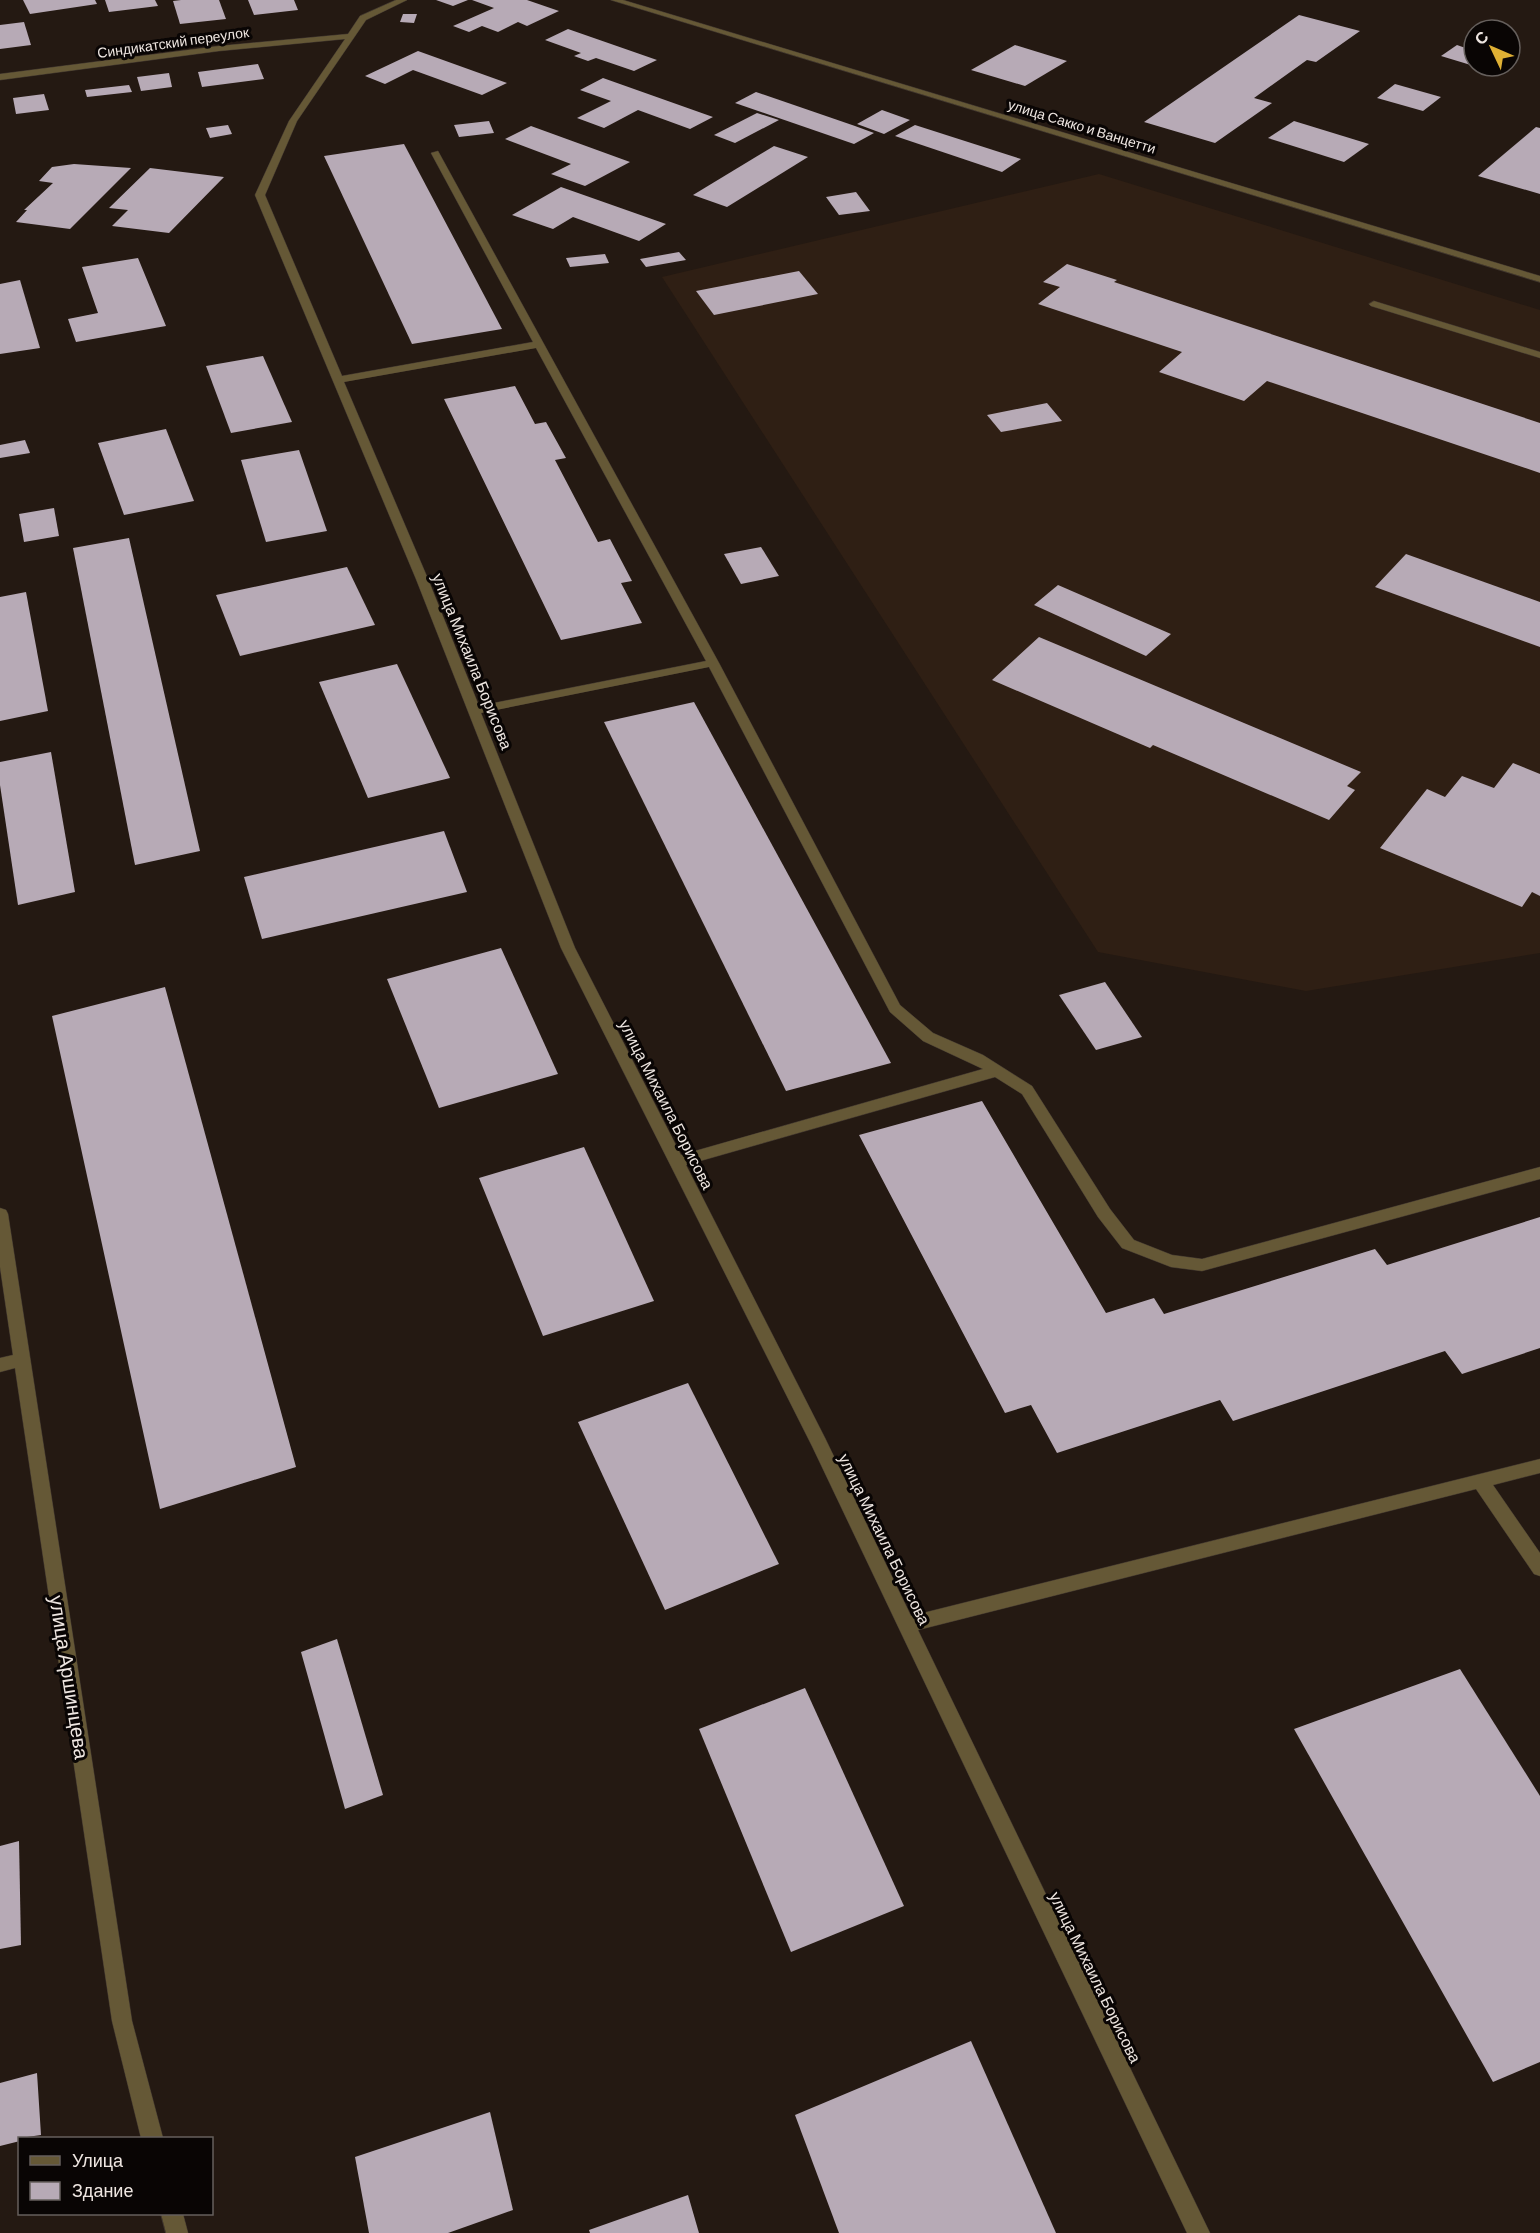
<svg xmlns="http://www.w3.org/2000/svg" width="1540" height="2233" viewBox="0 0 1540 2233" font-family="Barlow,sans-serif">
	<style>
		.built { fill: #2f1f14 }
		.building { fill: #b7aab6 }
		.lines { fill: none; stroke-linecap: round; stroke-linejoin: round }
		.minor-casing { stroke: #40362f; stroke-width: 1 }
		.minor { fill: #655836; fill-rule: evenodd }
		.labels { text-anchor: middle; dominant-baseline: central; stroke-width: 6; stroke-linejoin: round; paint-order: stroke }
		.far-street-label { font-size: 14px; fill: #eee6e1; stroke: #090504 }
		.street-label { font-size: 16px; fill: #eee6e1; stroke: #090504 }
		.near-street-label { font-size: 20px; fill: #eee6e1; stroke: #090504 }
	</style>
	<rect width="100%" height="100%" fill="#241912"/>
	<!-- built -->
	<path class="built" d="M1099 174 1540 310V953L1306 991 1098 952 662 277Z"/>
	<!-- building -->
	<g class="building">
		<path d="M23 0H95L97 4 30 14Z"/>
		<path d="M105 0H155L158 6 109 12Z"/>
		<path d="M181 0H219L226 19 180 24 173 1Z"/>
		<path d="M248 0H294L298 10 254 15Z"/>
		<path d="M436 0H468L453 6Z"/>
		<path d="M472 0H527L559 11 527 26 518 22 498 32 482 26 469 32 453 26 494 8Z"/>
		<path d="M403 14H417L414 23 400 22Z"/>
		<path d="M1299 15 1360 31 1316 62 1307 60 1254 98 1272 103 1215 143 1144 122Z"/>
		<path d="M24 22 31 45 0 49V25Z"/>
		<path d="M568 29 657 60 634 71 596 58 588 61 574 56 581 53 545 40Z"/>
		<path d="M1015 45 1067 61 1025 86 971 70Z"/>
		<path d="M1457 45 1474 51V66L1441 56Z"/>
		<path d="M418 51 507 83 482 95 413 70 385 84 365 76Z"/>
		<path d="M258 64 264 79 202 87 198 72Z"/>
		<path d="M169 73 172 87 141 91 137 77Z"/>
		<path d="M603 78 713 117 690 129 638 110 604 128 577 118 611 101 580 90Z"/>
		<path d="M1395 84 1441 97 1423 111 1377 98Z"/>
		<path d="M129 85 132 92 87 97 85 90Z"/>
		<path d="M756 92 855 126 874 133 854 144 735 103Z"/>
		<path d="M44 94 49 110 16 114 13 98Z"/>
		<path d="M882 110 910 120 884 134 857 124Z"/>
		<path d="M757 113 779 120 735 143 714 135Z"/>
		<path d="M489 121 494 133 459 137 454 125Z"/>
		<path d="M1294 121 1369 144 1344 162 1268 138Z"/>
		<path d="M228 125 232 134 210 138 206 128Z"/>
		<path d="M915 125 1021 159 1002 172 895 136Z"/>
		<path d="M531 126 630 162 585 186 551 174 571 164 505 139Z"/>
		<path d="M1536 127 1540 128V194L1478 176Z"/>
		<path d="M404 144 502 329 412 344 324 156Z"/>
		<path d="M774 146 808 157 727 207 693 195Z"/>
		<path d="M74 164 131 168 70 229 16 222 27 210H24L53 183 39 181 52 167Z"/>
		<path d="M150 168 224 177 169 233 112 226 128 210 109 208Z"/>
		<path d="M561 187 666 224 639 241 573 217 553 229 512 215Z"/>
		<path d="M856 192 870 211 839 215 826 197Z"/>
		<path d="M679 252 686 260 646 267 640 259Z"/>
		<path d="M605 254 609 263 570 267 566 258Z"/>
		<path d="M138 258 166 326 76 342 68 319 98 313 82 267Z"/>
		<path d="M1067 264 1117 280 1114 282 1540 423V473L1267 381 1244 401 1159 372 1182 352 1038 304 1060 287 1043 282Z"/>
		<path d="M799 271 818 294 714 315 696 291Z"/>
		<path d="M20 280 40 348 0 354V284Z"/>
		<path d="M263 356 292 422 231 433 206 366Z"/>
		<path d="M515 386 535 424 546 422 566 458 555 460 598 542 610 539 632 581 621 583 642 623 561 640 444 399Z"/>
		<path d="M1047 403 1062 421 1001 432 987 415Z"/>
		<path d="M166 429 194 501 124 515 98 443Z"/>
		<path d="M25 440 30 453 0 458V445Z"/>
		<path d="M299 450 327 531 266 542 241 460Z"/>
		<path d="M54 508 59 536 24 542 19 514Z"/>
		<path d="M129 538 200 851 135 865 73 548Z"/>
		<path d="M761 547 779 576 741 584 724 554Z"/>
		<path d="M1406 554 1540 602V647L1375 587Z"/>
		<path d="M347 567 375 625 240 656 216 595Z"/>
		<path d="M1058 585 1171 634 1146 656 1034 605Z"/>
		<path d="M26 592 48 711 0 721V597Z"/>
		<path d="M1039 637 1361 772 1347 786 1355 790 1329 820 1153 745 1150 748 992 680Z"/>
		<path d="M397 664 450 778 368 798 319 682Z"/>
		<path d="M694 702 891 1063 786 1091 604 722Z"/>
		<path d="M51 752 75 892 18 905 0 785V762Z"/>
		<path d="M1513 763 1540 774V896L1532 892 1522 907 1380 848 1427 789 1445 797 1462 776 1494 788Z"/>
		<path d="M444 831 467 892 262 939 244 877Z"/>
		<path d="M501 948 558 1074 439 1108 387 979Z"/>
		<path d="M1105 982 1142 1037 1096 1050 1059 995Z"/>
		<path d="M165 987 296 1467 160 1509 52 1016Z"/>
		<path d="M982 1101 1106 1313 1154 1298 1164 1314 1375 1249 1387 1265 1540 1217V1348L1462 1374 1445 1351 1233 1421 1220 1400 1057 1453 1031 1405 1005 1413 859 1135Z"/>
		<path d="M584 1147 654 1301 543 1336 479 1178Z"/>
		<path d="M688 1383 779 1564 665 1610 578 1422Z"/>
		<path d="M337 1639 383 1795 345 1809 301 1652Z"/>
		<path d="M1460 1669 1540 1796V2062L1493 2082 1294 1729Z"/>
		<path d="M805 1688 904 1906 791 1952 699 1729Z"/>
		<path d="M19 1841 21 1945 0 1949V1846Z"/>
		<path d="M971 2041 1056 2233H839L795 2115Z"/>
		<path d="M37 2073 41 2135 20 2138V2141L0 2146V2083Z"/>
		<path d="M490 2112 513 2210 448 2233H369L355 2157Z"/>
		<path d="M688 2195 699 2233H590L589 2230Z"/>
	</g>
	<g class="lines">
		<!-- minor casing -->
		<g class="minor-casing">
			<g id="minor">
				<path d="M396 0H407L366 20 297 121 265 195 342 376 533 342 431 153 438 151 719 663 900 1005 933 1033 983 1055 1032 1086 1110 1209 1134 1240 1172 1255 1202 1259 1540 1167V1179L1202 1271 1171 1267 1122 1248 1098 1217 1022 1094 995 1077 686 1165 825 1438 911 1616 1540 1459V1473L1493 1485 1540 1553V1576L1534 1574 1476 1489 918 1630 1210 2233H1187L812 1446 561 948 416 579 255 195 289 121 345 39 219 51 0 80V74L219 46 348 34 360 16ZM536 348 706 661 479 706 428 579 344 382ZM709 667 890 1012 923 1041 983 1069 681 1155 575 948 481 713Z"/>
				<path d="M611 0H623L1540 276V282Z"/>
				<path d="M1374 301 1540 352V358L1371 306 1369 304Z"/>
				<path d="M0 1208 6 1210 8 1214 132 2021 163 2138H141L112 2021 15 1368 0 1372V1358L13 1355 0 1267Z"/>
				<path d="M161 2214H183L188 2233H166Z"/>
			</g>
		</g>
		<!-- minor -->
		<use href="#minor" class="minor"/>
	</g>
	<g class="labels">
		<!-- far-street labels -->
		<g class="far-street-label">
			<text transform="translate(173 42) rotate(-8)">Синдикатский переулок</text>
			<text transform="translate(1082 126) rotate(17)">улица Сакко и Ванцетти</text>
		</g>
		<!-- street labels -->
		<g class="street-label">
			<text transform="translate(473 661) rotate(68)">улица Михаила Борисова</text>
			<text transform="translate(667 1104) rotate(63)">улица Михаила Борисова</text>
			<text transform="translate(885 1539) rotate(64)">улица Михаила Борисова</text>
			<text transform="translate(1096 1977) rotate(64)">улица Михаила Борисова</text>
		</g>
		<!-- near-street labels -->
		<g class="near-street-label">
			<text transform="translate(70 1677) rotate(81)">улица Аршинцева</text>
		</g>
	</g>
	<!-- legend -->
	<rect x="18" y="2137" width="195" height="78" fill="#090504" stroke="#655f5c" stroke-width="1.5"/>
	<rect x="30" y="2156" width="30" height="9" fill="#655836" stroke="#655f5c" stroke-width="1.5"/>
	<text x="72" y="2167" font-size="18" fill="#eee6e1">Улица</text>
	<rect x="30" y="2182" width="30" height="18" fill="#b7aab6" stroke="#655f5c" stroke-width="1.5"/>
	<text x="72" y="2197" font-size="18" fill="#eee6e1">Здание</text>
	<!-- north arrow -->
	<g transform="translate(1492 48) rotate(314)"><circle r="28" fill="#090504" stroke="#655f5c" stroke-width="1.5"/>
	<path d="M0-4.5L10 22L0 15L-10 22Z" fill="#dfb034"/>
	<text y="-9" font-size="16" font-weight="bold" text-anchor="middle" fill="#eee6e1">С</text>
	</g>
</svg>
